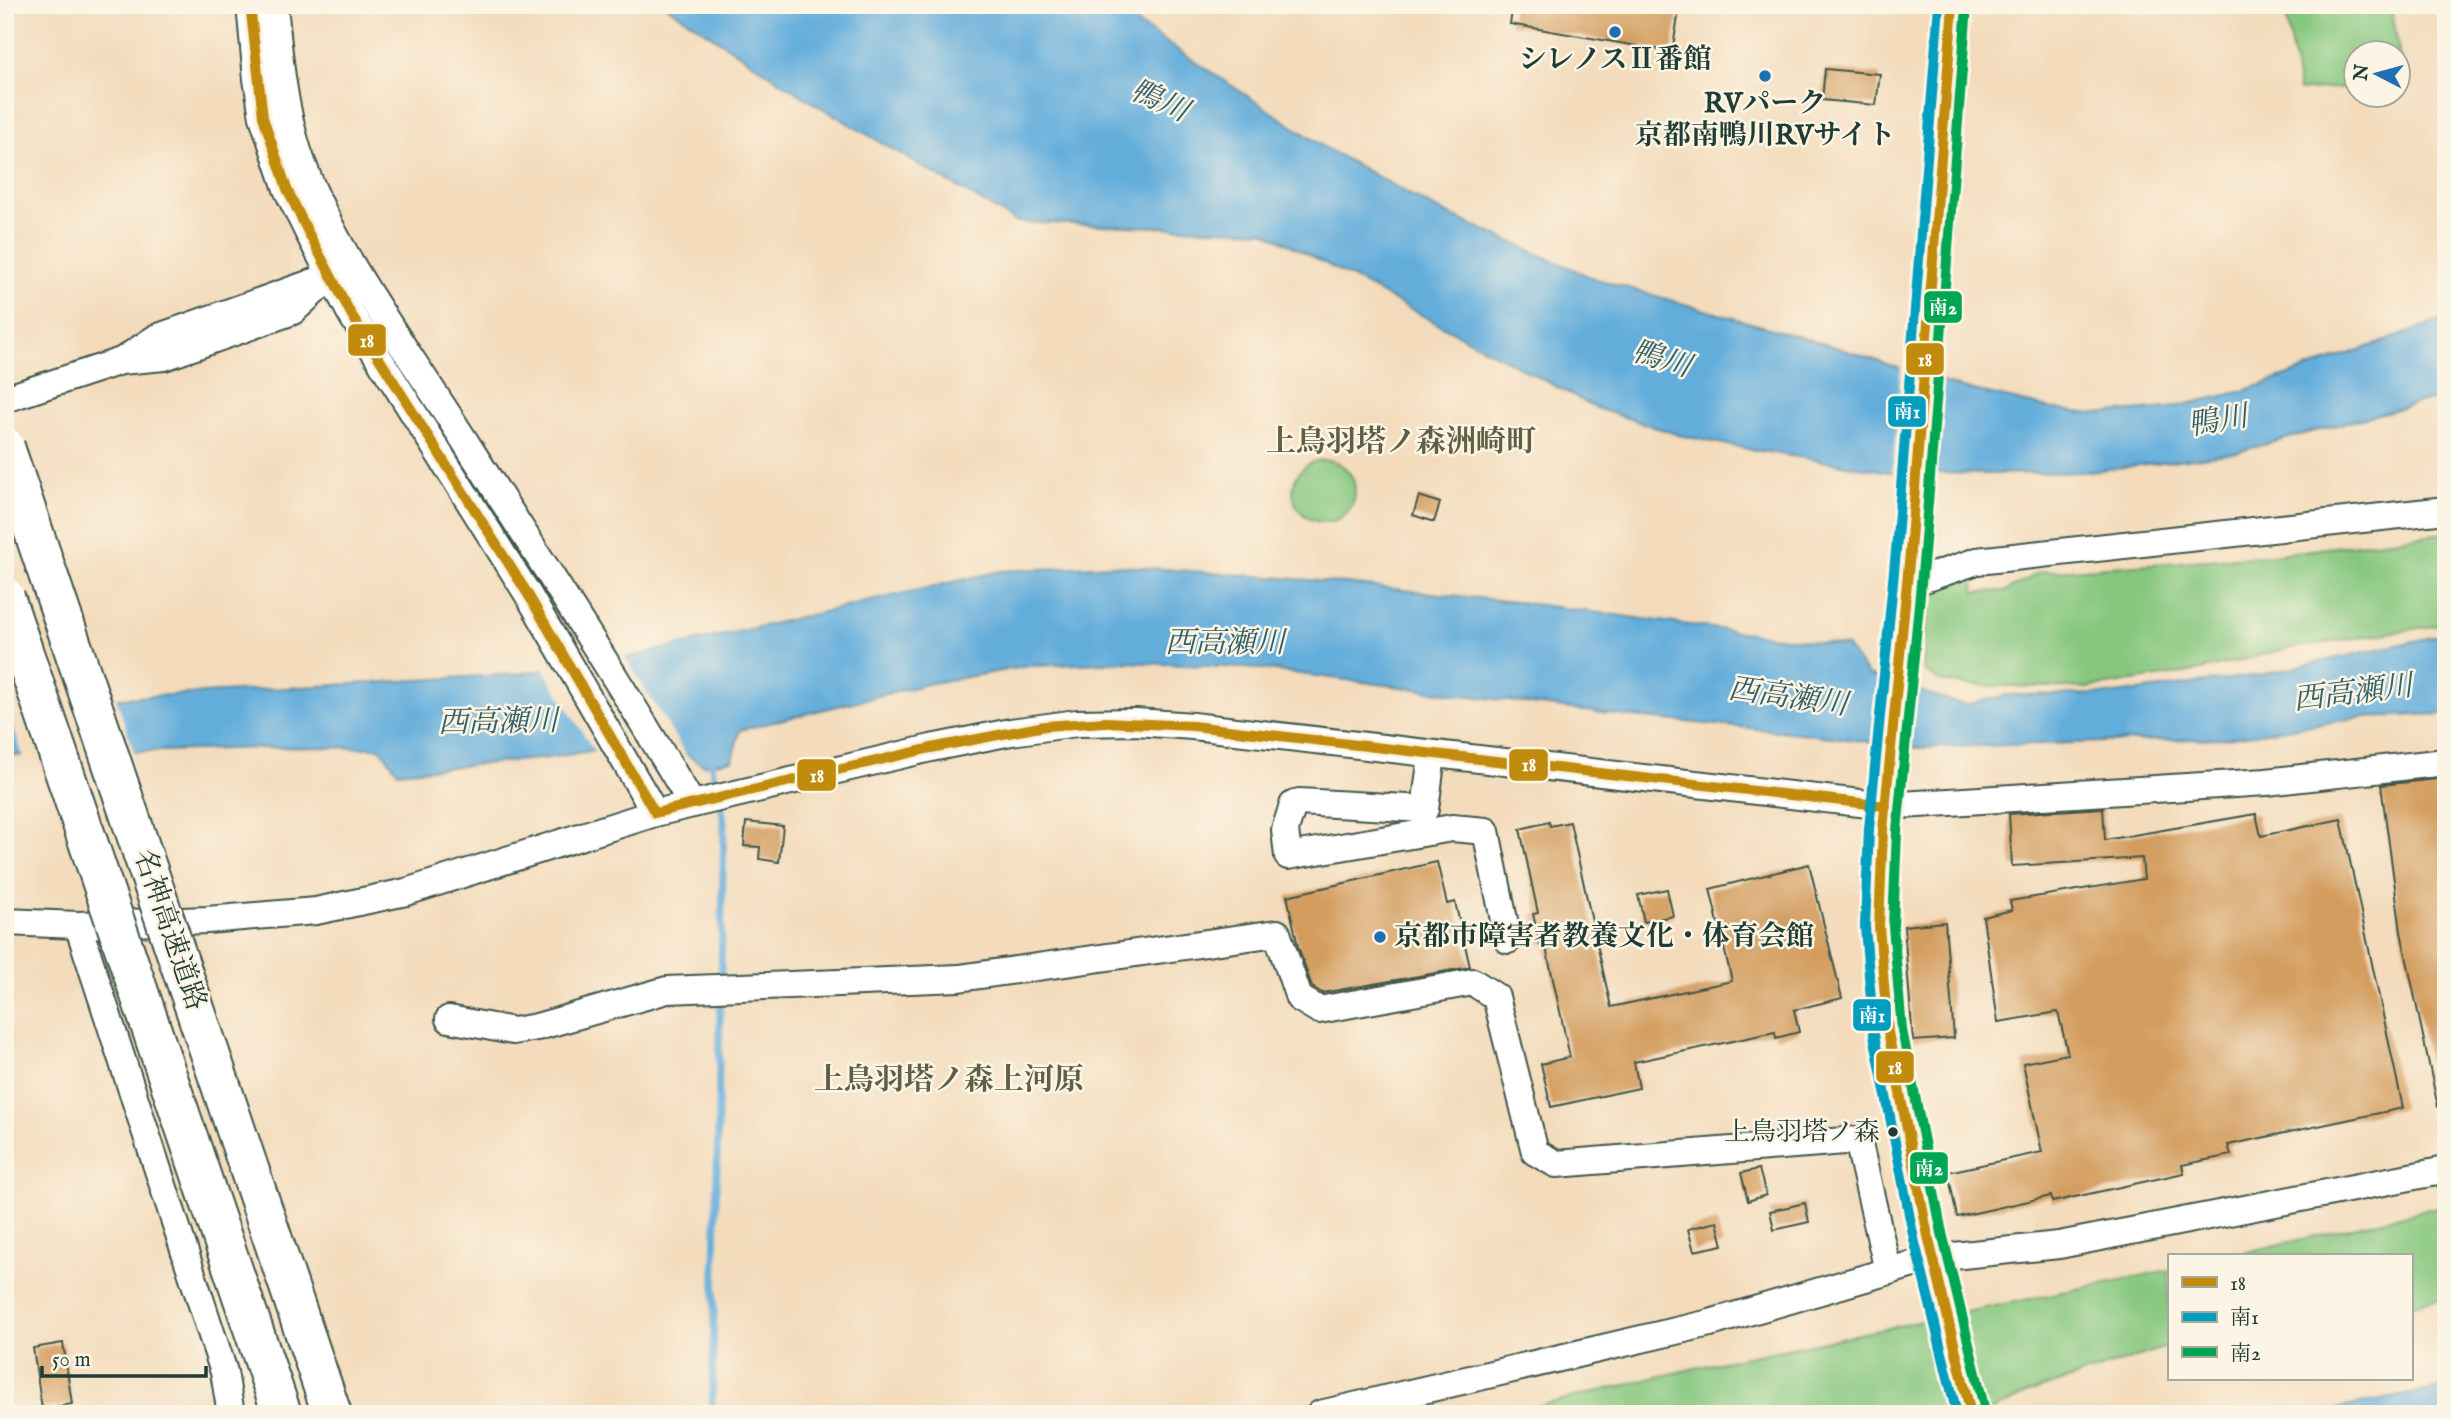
<svg xmlns="http://www.w3.org/2000/svg" width="2451" height="1419" viewBox="0 0 2451 1419" font-family="'IM FELL English','Noto Serif JP',serif">
	<style>
		.green { fill: #86c77f; stroke: #52825a; stroke-width: 2 }
		.water { fill: #63addb; stroke: #417588; stroke-width: 2 }
		.pier { fill: #f3dbbb }
		.lines { fill: none; stroke-linecap: round; stroke-linejoin: round }
		.stream { stroke: #63addb; stroke-width: 7 }
		.building { fill: #d39d5f }
		.minor-casing { stroke: #3f5548; stroke-width: 30 }
		.major-casing { stroke: #3f5548; stroke-width: 37 }
		.minor { stroke: #fff; stroke-width: 26 }
		.major { stroke: #fff; stroke-width: 33 }
		.highway-bridge-casing { stroke: #3f5548; stroke-width: 42; stroke-linecap: butt }
		.highway-bridge { stroke: #fff; stroke-width: 38 }
		.bus-1-casing { stroke: #fcf5e5; stroke-width: 16 }
		.bus-2-casing { stroke: #fcf5e5; stroke-width: 16 }
		.bus-3-casing { stroke: #fcf5e5; stroke-width: 16 }
		.bus-1 { stroke: #c18c0d; stroke-width: 10 }
		.bus-2 { stroke: #039ebf; stroke-width: 10 }
		.bus-3 { stroke: #00a651; stroke-width: 10 }
		.poi-dot { fill: #1f6fb2; stroke: #fcf5e5; stroke-width: 2.5 }
		.bus-dot { fill: #1f3d34; stroke: #fcf5e5; stroke-width: 2.5 }
		.labels { text-anchor: middle; dominant-baseline: central; stroke-width: 5; stroke-linejoin: round; paint-order: stroke }
		.bus-label { font-size: 26px; fill: #1f3d34; stroke: #fcf5e5; text-anchor: end }
		.poi-label { font-size: 28px; font-weight: bold; fill: #1f3d34; stroke: #fcf5e5 }
		.street-label { font-size: 28px; fill: #1f3d34; stroke: #fcf5e5 }
		.water-label { font-size: 30px; font-style: italic; fill: #335f66; stroke: #fcf5e5 }
		.neighbourhood-label { font-size: 30px; font-weight: bold; fill: #5e5f43; stroke: #fcf5e5 }
		.line-badge { stroke: #fcf5e5; stroke-width: 2.5 }
		.badge-label { font-size: 19px; text-anchor: middle; font-weight: bold; fill: #fff }
	</style>
	<rect width="100%" height="100%" fill="#fcf5e5"/>
	<filter id="ink" filterUnits="userSpaceOnUse"><feTurbulence type="fractalNoise" baseFrequency=".0143" numOctaves="2"/><feDisplacementMap in="SourceGraphic" scale="14" xChannelSelector="R" yChannelSelector="G"/><feConvolveMatrix kernelMatrix="1 2 1 2 8 2 1 2 1" color-interpolation-filters="sRGB"/></filter>
	<filter id="wash" filterUnits="userSpaceOnUse"><feTurbulence type="fractalNoise" baseFrequency=".00686" numOctaves="4" result="noise"/><feDisplacementMap in="SourceGraphic" scale="28" xChannelSelector="R" yChannelSelector="G"/><feGaussianBlur stdDeviation="1.57" result="paint"/><feColorMatrix in="noise" values="0 0 0 0 0 0 0 0 0 0 0 0 0 0 0 0 0 1.4 0 .05"/><feComposite in="paint" operator="in"/></filter>
	<g filter="url(#wash)">
		<rect width="100%" height="100%" fill="#f3dbbb"/>
		<!-- green -->
		<g class="green">
			<path d="M2284 5H2391L2404 82H2399L2398 52H2356V86L2299 91Z"/>
			<circle cx="1324" cy="491" r="31"/>
			<path d="M2446 533V624L2286 649 2197 671 2087 688 1969 685 1940 681 1923 670 1927 605 1935 592 1946 580 1974 582 1975 592 2006 591 2040 572 2264 556Z"/>
			<path d="M2446 1205V1298L2411 1304V1256H2230Z"/>
			<path d="M2169 1270V1346L2028 1393 1986 1414H1504L1699 1367Z"/>
		</g>
		<!-- water -->
		<g class="water">
			<path d="M665 5H1110L1329 150 1436 209 1593 278 1832 346 1958 387 2053 409 2093 414 2169 408 2244 391 2430 325 2446 315V396L2233 453 2085 472 1986 474 1890 472 1748 449 1679 435 1596 408 1264 231 1017 222 810 101Z"/>
			<path d="M1111 565 1310 580 1525 603 1846 646 1868 675 1964 705 2008 695 2115 694 2260 675 2446 634V714L2365 717 2226 738 1917 748 1799 733 1624 716 1262 669 1127 662 1029 666 927 684 740 730 732 760 703 765 662 739 549 758 398 772 380 748 295 747 5 756V705L517 674 629 657 1000 571Z"/>
			<path d="M2446 1387V1414H2310Z"/>
		</g>
		<!-- pier -->
		<g class="pier">
			<path d="M1901 365 1911 368 1902 476H1892Z"/>
			<path d="M623 654 690 761 661 743 596 754 542 667Z"/>
			<path d="M115 695 135 755 24 759 5 701Z"/>
		</g>
		<g class="lines">
			<!-- stream -->
			<g class="stream">
				<path d="M709 756 718 792"/>
				<path d="M712 1414 724 822 721 804"/>
			</g>
		</g>
		<g id="blocks">
			<!-- building -->
			<g class="building">
				<path d="M1513 5H1680L1672 52 1510 24Z"/>
				<path d="M1825 69 1880 74 1876 105 1822 100Z"/>
				<path d="M1419 496 1440 503 1434 522 1413 515Z"/>
				<path d="M2446 778V1106L2438 1107 2401 932 2381 785Z"/>
				<path d="M2103 808 2105 840 2256 814 2261 836 2341 819 2403 1108 2228 1145 2231 1155 2182 1165 2184 1173 2052 1202 2051 1196 1957 1217 1948 1172 2042 1152 2023 1063 2068 1054 2058 1012 1998 1022 1983 917 2012 910 2010 901 2144 879 2142 858 2012 866 2009 814Z"/>
				<path d="M746 822 783 826 779 862 759 859 760 847 744 846Z"/>
				<path d="M1549 822 1550 826 1570 822 1611 1007 1732 981 1710 889 1809 864 1842 998 1794 1010 1799 1032 1776 1038 1775 1032 1634 1062 1639 1088 1551 1107 1541 1064 1570 1057 1545 943 1540 945 1533 914 1538 913 1520 829Z"/>
				<path d="M1437 862 1447 904 1455 902 1470 967 1322 993 1312 987 1298 946 1287 896Z"/>
				<path d="M1667 889 1673 916 1644 922 1638 895Z"/>
				<path d="M1945 922 1954 1038 1913 1041 1904 926Z"/>
				<path d="M1759 1169 1766 1195 1748 1201 1741 1173Z"/>
				<path d="M1805 1203 1809 1222 1774 1230 1770 1211Z"/>
				<path d="M1717 1222 1723 1245 1694 1251 1688 1229Z"/>
				<path d="M63 1343 72 1404 42 1409 33 1348Z"/>
			</g>
		</g>
	</g>
	<g filter="url(#ink)">
		<use href="#blocks" fill-opacity="0" stroke="#3f5548" stroke-width="2"/>
		<g class="lines">
			<!-- minor casing -->
			<g class="minor-casing">
				<g id="minor">
					<path d="M250 5 257 79 263 117 287 189 308 232 351 314 529 596 655 813"/>
					<path d="M274 5C279 55 283 104 298 151 330 246 396 334 450 418 532 546 614 673 692 804"/>
					<path d="M126 358 156 338 320 280"/>
					<path d="M5 399 121 361 164 357 293 311 331 276"/>
					<path d="M1906 583 1921 580 1977 561 2446 510"/>
					<path d="M1432 755 1425 809 1299 802 1293 805 1285 830 1288 856 1452 828 1486 831 1508 940"/>
					<path d="M5 922 78 925 207 920 316 911 406 892 655 813 931 748 1011 732 1077 723 1136 722 1193 726 1886 806 2266 782 2446 762"/>
					<path d="M78 925 224 1372 231 1414"/>
					<path d="M449 1019 513 1031 537 1027 667 990 959 978 1277 933 1299 998 1319 1010 1473 982 1496 997 1535 1152 1556 1164 1858 1140 1888 1271"/>
					<path d="M1320 1414 1710 1323 1934 1258 2059 1245 2446 1170"/>
				</g>
			</g>
			<!-- major casing -->
			<g class="major-casing">
				<path id="major" d="M1953 5 1910 552 1883 830 1879 926 1881 969 1888 1032 1928 1236 1971 1414"/>
			</g>
			<!-- minor -->
			<use href="#minor" class="minor"/>
			<!-- major -->
			<use href="#major" class="major"/>
			<!-- highway-bridge casing -->
			<g class="highway-bridge-casing">
				<g id="highway-bridge">
					<path d="M5 447 332 1414"/>
					<path d="M5 597 282 1414"/>
				</g>
			</g>
			<!-- highway-bridge -->
			<use href="#highway-bridge" class="highway-bridge"/>
			<!-- bus-1 casing -->
			<g class="bus-1-casing">
				<g id="bus-1">
					<path d="M250 5 263 117 287 189 308 232 351 314 529 596 655 813 931 748 1045 726 1105 722 1193 726 1886 806"/>
					<path d="M1953 5 1910 552 1883 830 1879 926 1888 1032 1928 1236 1971 1414"/>
				</g>
			</g>
			<!-- bus-2 casing -->
			<g class="bus-2-casing">
				<path id="bus-2" d="M1939 5 1896 551 1869 829 1865 927 1874 1035 1914 1239 1957 1414"/>
			</g>
			<!-- bus-3 casing -->
			<g class="bus-3-casing">
				<path id="bus-3" d="M1967 6 1924 553 1897 831 1893 926 1902 1030 1942 1233 1985 1411"/>
			</g>
			<!-- bus-1 -->
			<use href="#bus-1" class="bus-1"/>
			<!-- bus-2 -->
			<use href="#bus-2" class="bus-2"/>
			<!-- bus-3 -->
			<use href="#bus-3" class="bus-3"/>
		</g>
	</g>
	<!-- markers -->
	<g class="poi-dot">
		<circle cx="1615" cy="32" r="7"/>
		<circle cx="1765" cy="76" r="7"/>
		<circle cx="1380" cy="937" r="7"/>
	</g>
	<circle class="bus-dot" cx="1893" cy="1132" r="6"/>
	<g class="labels">
		<!-- bus labels -->
		<g class="bus-label">
			<text x="1880" y="1132">上鳥羽塔ノ森</text>
		</g>
		<!-- poi labels -->
		<g class="poi-label">
			<text x="1615" y="60">シレノスⅡ番館</text>
			<text x="1765" y="104">RVパーク<tspan x="1765" dy="32">京都南鴨川RVサイト</tspan></text>
			<text x="1394" y="937" text-anchor="start">京都市障害者教養文化・体育会館</text>
		</g>
		<!-- street labels -->
		<g class="street-label">
			<text transform="translate(169 930) rotate(71)">名神高速道路</text>
		</g>
		<!-- water labels -->
		<g class="water-label">
			<text transform="translate(1159 102) rotate(24)">鴨川</text>
			<text transform="translate(1661 360) rotate(17)">鴨川</text>
			<text transform="translate(2218 422) rotate(-10)">鴨川</text>
			<text x="1225" y="644">西高瀬川</text>
			<text transform="translate(2353 694) rotate(-7)">西高瀬川</text>
			<text transform="translate(1788 698) rotate(8)">西高瀬川</text>
			<text transform="translate(498 723) rotate(-1)">西高瀬川</text>
		</g>
		<!-- neighbourhood labels -->
		<g class="neighbourhood-label">
			<text x="1401" y="443">上鳥羽塔ノ森洲崎町</text>
			<text x="949" y="1081">上鳥羽塔ノ森上河原</text>
		</g>
	</g>
	<g class="line-badge">
		<rect x="1923" y="290" width="40" height="34" rx="7" fill="#00a651"/>
		<rect x="347" y="323" width="40" height="34" rx="7" fill="#c18c0d"/>
		<rect x="1905" y="342" width="40" height="34" rx="7" fill="#c18c0d"/>
		<rect x="1887" y="395" width="40" height="33" rx="7" fill="#039ebf"/>
		<rect x="1508" y="748" width="41" height="34" rx="7" fill="#c18c0d"/>
		<rect x="796" y="758" width="41" height="34" rx="7" fill="#c18c0d"/>
		<rect x="1852" y="998" width="40" height="34" rx="7" fill="#039ebf"/>
		<rect x="1875" y="1050" width="40" height="34" rx="7" fill="#c18c0d"/>
		<rect x="1909" y="1151" width="40" height="34" rx="7" fill="#00a651"/>
	</g>
	<g class="badge-label">
		<text x="1943" y="314">南2</text>
		<text x="367" y="347">18</text>
		<text x="1925" y="366">18</text>
		<text x="1907" y="418">南1</text>
		<text x="1529" y="771">18</text>
		<text x="817" y="782">18</text>
		<text x="1872" y="1022">南1</text>
		<text x="1895" y="1074">18</text>
		<text x="1929" y="1175">南2</text>
	</g>
	<!-- margin -->
	<rect width="2451" height="1419" fill="none" stroke="#fcf5e5" stroke-width="28"/>
	<!-- legend -->
	<rect x="2168" y="1254" width="245" height="126" fill="#fcf5e5" stroke="#a4ab9e" stroke-width="2"/>
	<rect x="2182" y="1277" width="35" height="10" fill="#c18c0d" stroke="#a4ab9e" stroke-width="2"/>
	<text x="2230" y="1290" font-size="21" fill="#1f3d34">18</text>
	<rect x="2182" y="1312" width="35" height="10" fill="#039ebf" stroke="#a4ab9e" stroke-width="2"/>
	<text x="2230" y="1324" font-size="21" fill="#1f3d34">南1</text>
	<rect x="2182" y="1347" width="35" height="10" fill="#00a651" stroke="#a4ab9e" stroke-width="2"/>
	<text x="2230" y="1360" font-size="21" fill="#1f3d34">南2</text>
	<!-- north arrow -->
	<g transform="translate(2377 74) rotate(276)"><circle r="33" fill="#fcf5e5" stroke="#a4ab9e" stroke-width="2"/>
	<path d="M0-5L12 26L0 18L-12 26Z" fill="#1f6fb2"/>
	<text y="-10" font-size="19" font-weight="bold" text-anchor="middle" fill="#1f3d34">N</text>
	</g>
	<!-- scale -->
	<path d="M42 1366v10h164v-10" fill="none" stroke="#1f3d34" stroke-width="3.5"/>
	<text x="52" y="1366" font-size="21" fill="#1f3d34" stroke="#fcf5e5" stroke-width="5" paint-order="stroke">50 m</text>
</svg>
